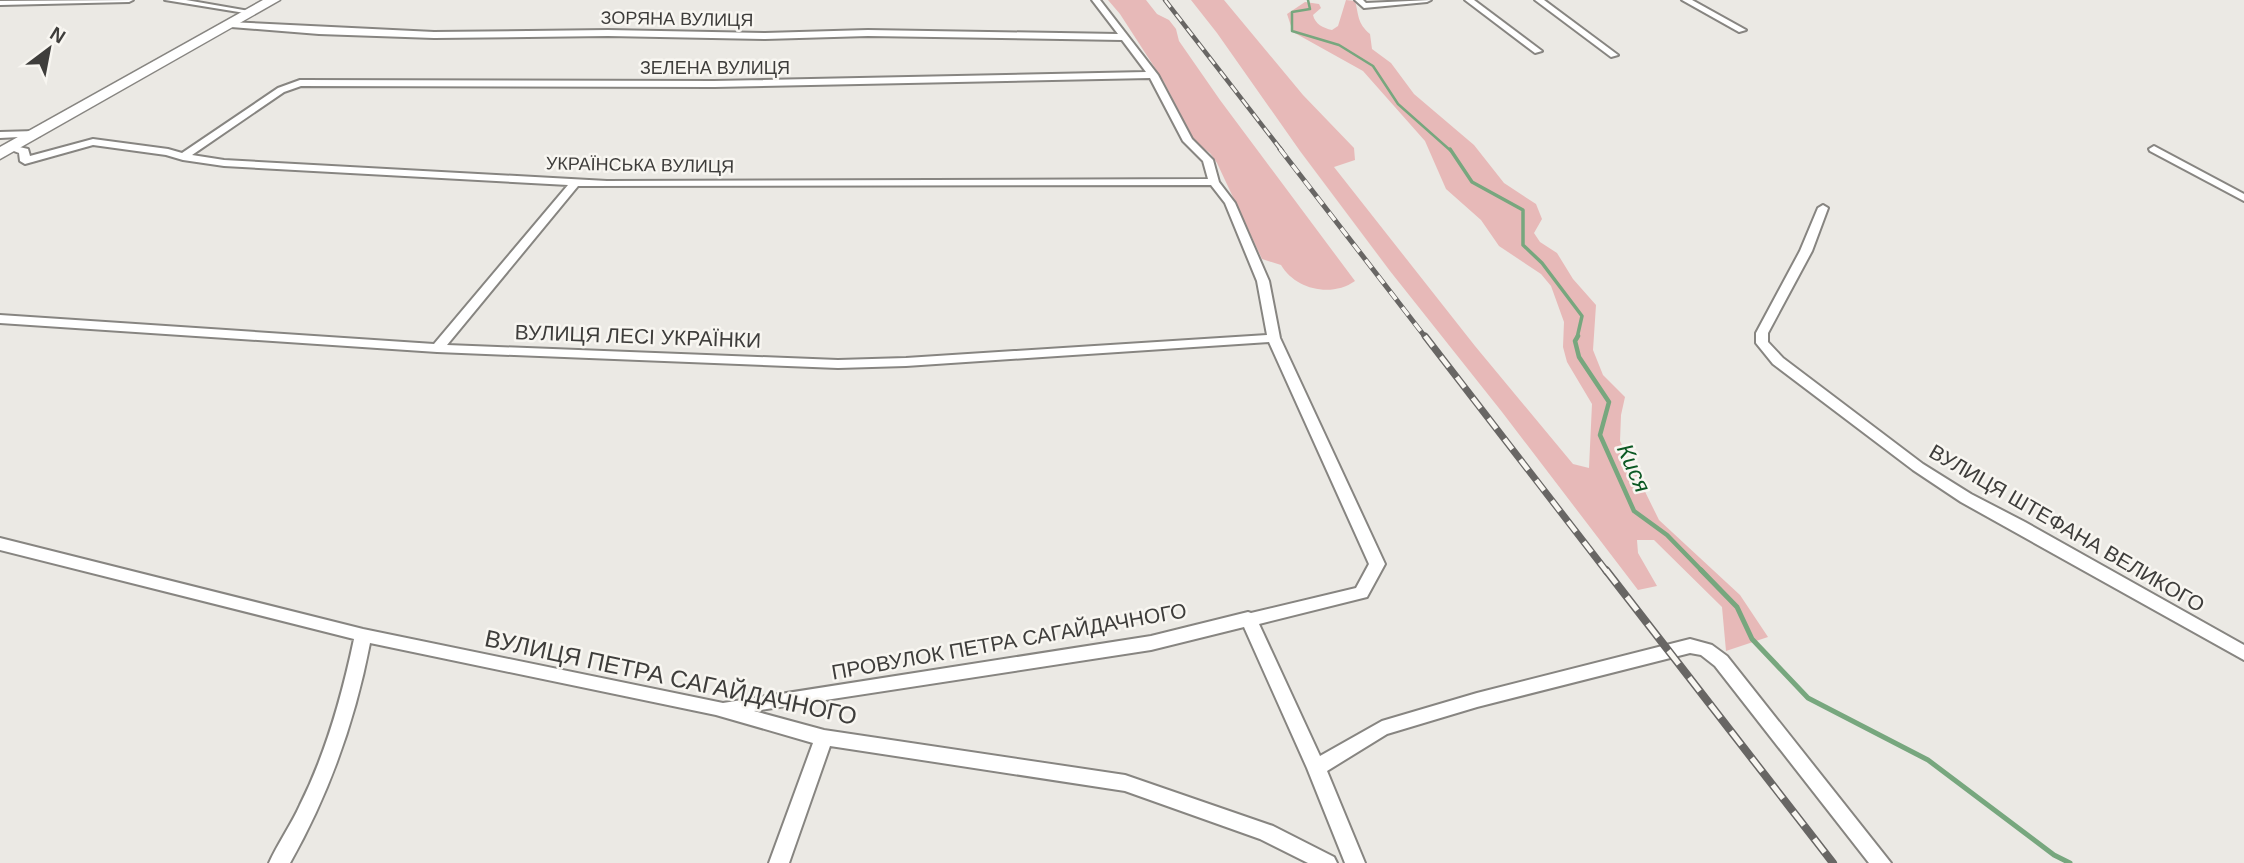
<svg xmlns="http://www.w3.org/2000/svg" width="2244" height="863" viewBox="0 0 2244 863" font-family="Helvetica,sans-serif">
	<style>
		.green { fill: #e7b9b8 }
		.lines { fill: none; stroke-linecap: round; stroke-linejoin: round }
		.stream-far3 { stroke: #77a77e; stroke-width: 2.5 }
		.stream-far2 { stroke: #77a77e; stroke-width: 3.5 }
		.stream-far1 { stroke: #77a77e; stroke-width: 4.5 }
		.stream { stroke: #77a77e; stroke-width: 5 }
		.minor-casing { stroke: #878581; stroke-width: 4 }
		.primary-casing { stroke: #878581; stroke-width: 3 }
		.minor { fill: #fff; fill-rule: evenodd }
		.primary { fill: #fff; fill-rule: evenodd }
		.rail-far3-casing { stroke: #686664; stroke-width: 4.5 }
		.rail-far2-casing { stroke: #686664; stroke-width: 5 }
		.rail-far1-casing { stroke: #686664; stroke-width: 7 }
		.rail-casing { stroke: #686664; stroke-width: 8 }
		.rail-far3 { stroke: #f8f6f1; stroke-width: 2.5; stroke-dasharray: 9; stroke-linecap: butt }
		.rail-far2 { stroke: #f8f6f1; stroke-width: 3.5; stroke-dasharray: 10; stroke-linecap: butt }
		.rail-far1 { stroke: #f8f6f1; stroke-width: 4.5; stroke-dasharray: 13; stroke-linecap: butt }
		.rail { stroke: #f8f6f1; stroke-width: 5; stroke-dasharray: 17; stroke-linecap: butt }
		.labels { text-anchor: middle; dominant-baseline: central; stroke-width: 5; stroke-linejoin: round; paint-order: stroke }
		.far-street-label { font-size: 18px; fill: #3e3d3b; stroke: #f8f6f1 }
		.street-label { font-size: 21px; fill: #3e3d3b; stroke: #f8f6f1 }
		.water-label { font-size: 23px; font-style: italic; fill: #0b5823; stroke: #f8f6f1 }
		.near-street-label { font-size: 24px; fill: #3e3d3b; stroke: #f8f6f1 }
	</style>
	<rect width="100%" height="100%" fill="#ebe9e4"/>
	<!-- green -->
	<g class="green">
		<path d="M1108 0H1146L1157 14 1169 20 1176 29 1179 41 1220 100 1355 281C1331 298 1295 289 1281 265L1262 259 1217 163 1210 153 1195 142 1164 82 1120 14Z"/>
		<path d="M1191 0H1224L1303 95 1354 148 1355 160 1334 167 1475 346 1573 464 1589 468 1592 404 1567 362 1563 347 1564 322 1551 286 1541 274 1499 246 1481 220 1446 189 1425 141 1363 71 1293 32 1287 14 1305 2 1319 4 1321 8 1313 15C1315 24 1323 28 1332 30L1338 26 1346 0 1355 1C1359 15 1357 23 1370 34L1372 49 1391 63 1414 94 1474 145 1504 183 1536 204 1542 219 1534 233 1540 242 1557 253 1573 279 1596 305 1593 350 1603 375 1625 397 1621 415 1620 441 1659 520 1740 595 1768 637 1726 651 1722 607 1654 540H1637L1638 553 1657 586 1638 590 1502 412 1390 271 1300 151 1217 33Z"/>
	</g>
	<g class="lines">
		<!-- stream-far3 -->
		<path class="stream-far3" d="M1308 0 1310 9 1292 12V31L1339 45 1373 66 1398 104 1451 151"/>
		<!-- stream-far2 -->
		<path class="stream-far2" d="M1450 149 1472 182 1523 210V245L1542 263 1582 316 1577 338"/>
		<!-- stream-far1 -->
		<path class="stream-far1" d="M1578 336 1575 341 1579 357 1609 402 1600 435 1634 511 1667 535 1703 572"/>
		<!-- stream -->
		<path class="stream" d="M1701 570 1737 607 1752 639 1808 698 1928 760 2054 855 2070 863"/>
		<!-- minor casing -->
		<g class="minor-casing">
			<g id="minor">
				<path d="M133 0 129 2 0 5V1Z"/>
				<path d="M165 0H186L255 12 251 14Z"/>
				<path d="M1092 0H1100L1158 75 1192 139 1213 160 1219 182 1235 203 1269 281 1280 338 1385 564 1367 597 1259 624 1320 756 1382 721 1477 693 1690 639 1712 645 1727 656 1891 863H1869L1715 666 1701 655 1690 653 1477 707 1387 734 1327 771 1365 863H1345L1307 768 1244 627 1151 650 754 711 824 730 1125 775 1273 826 1334 857 1337 863H1308L1260 839 1125 791 830 746 789 863H769L813 743 716 715 370 643C355 721 329 794 290 863H269C278 843 291 825 300 805 326 753 342 696 354 639L0 550V538L363 629 723 703 1151 636 1248 612 1251 613 1356 588 1369 564 1269 342 906 366 838 368 437 352 0 323V315L434 344 568 185 224 166 183 160 166 155 93 145 25 164 20 161 19 153 6 148 11 145 28 149 30 156 93 139 168 149 182 153 278 88 300 80 714 81 1146 72 1122 40 868 36 765 39 608 36 434 38 319 34 231 27 228 26V22L434 32 608 30 765 33 868 30 1118 34ZM1150 78 1183 141 1203 161 1208 179 607 181 224 160 192 155 284 92 301 86 714 87ZM1211 185 1225 203 1257 281 1267 335 906 358 838 360 447 345 578 186Z"/>
				<path d="M1355 0H1363L1366 3 1431 0 1427 2 1364 8Z"/>
				<path d="M1465 0H1474L1542 51 1535 53Z"/>
				<path d="M1535 0H1544L1618 55 1611 57Z"/>
				<path d="M1682 0H1692L1746 30 1739 32Z"/>
				<path d="M35 131 40 134 39 136 0 138V132Z"/>
				<path d="M2154 146 2244 194V201L2150 151 2149 149Z"/>
				<path d="M1823 205 1828 208 1812 251 1768 333V342L1783 358 1923 464 1971 494 2025 522 2244 645V660L1961 502 1913 470 1773 364 1756 343V333L1800 251 1818 208Z"/>
			</g>
		</g>
		<!-- primary casing -->
		<g class="primary-casing">
			<path id="primary" d="M263 0H280L0 159V147Z"/>
		</g>
		<!-- minor -->
		<use href="#minor" class="minor"/>
		<!-- primary -->
		<use href="#primary" class="primary"/>
		<!-- rail-far3 casing -->
		<g class="rail-far3-casing">
			<path id="rail-far3" d="M1165 0 1282 151"/>
		</g>
		<!-- rail-far2 casing -->
		<g class="rail-far2-casing">
			<path id="rail-far2" d="M1280 149 1426 338"/>
		</g>
		<!-- rail-far1 casing -->
		<g class="rail-far1-casing">
			<path id="rail-far1" d="M1425 336 1607 572"/>
		</g>
		<!-- rail casing -->
		<g class="rail-casing">
			<path id="rail" d="M1606 570 1833 863"/>
		</g>
		<!-- rail-far3 -->
		<use href="#rail-far3" class="rail-far3"/>
		<!-- rail-far2 -->
		<use href="#rail-far2" class="rail-far2"/>
		<!-- rail-far1 -->
		<use href="#rail-far1" class="rail-far1"/>
		<!-- rail -->
		<use href="#rail" class="rail"/>
	</g>
	<g class="labels">
		<!-- far-street labels -->
		<g class="far-street-label">
			<text transform="translate(677 19) rotate(1)">ЗОРЯНА ВУЛИЦЯ</text>
			<text x="715" y="68">ЗЕЛЕНА ВУЛИЦЯ</text>
			<text transform="translate(640 165) rotate(1)">УКРАЇНСЬКА ВУЛИЦЯ</text>
		</g>
		<!-- street labels -->
		<g class="street-label">
			<text transform="translate(638 336) rotate(2)">ВУЛИЦЯ ЛЕСІ УКРАЇНКИ</text>
			<text transform="translate(2067 528) rotate(30)">ВУЛИЦЯ ШТЕФАНА ВЕЛИКОГО</text>
			<text transform="translate(1009 641) rotate(-10)">ПРОВУЛОК ПЕТРА САГАЙДАЧНОГО</text>
		</g>
		<!-- water labels -->
		<g class="water-label">
			<text transform="translate(1634 468) rotate(66)">Кися</text>
		</g>
		<!-- near-street labels -->
		<g class="near-street-label">
			<text transform="translate(671 677) rotate(12)">ВУЛИЦЯ ПЕТРА САГАЙДАЧНОГО</text>
		</g>
	</g>
	<!-- north arrow -->
	<g transform="translate(49 49) rotate(32)" stroke="#f8f6f1" stroke-width="5" paint-order="stroke">
	<path d="M0-5L12 26L0 18L-12 26Z" fill="#3e3d3b"/>
	<text y="-10" font-size="19" font-weight="bold" text-anchor="middle" fill="#3e3d3b">N</text>
	</g>
</svg>
